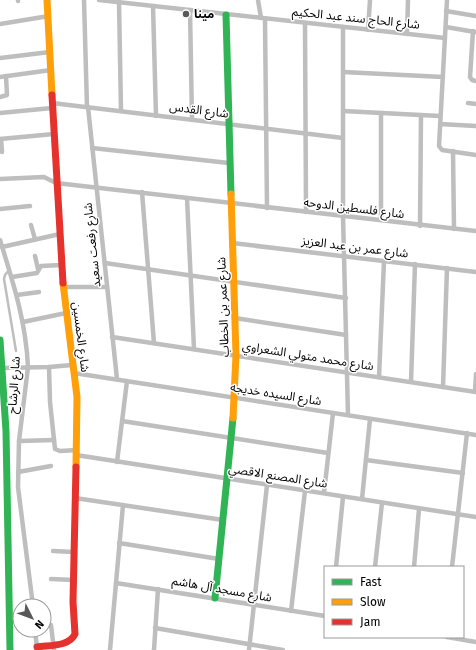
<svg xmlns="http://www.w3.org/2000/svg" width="476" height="650" viewBox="0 0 476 650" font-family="'Fira Sans','Noto Sans Arabic',sans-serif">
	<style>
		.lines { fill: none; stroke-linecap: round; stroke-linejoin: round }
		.lane { stroke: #bebebe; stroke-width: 2.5 }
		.street { stroke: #bebebe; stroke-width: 4.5 }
		.fast { stroke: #30b455; stroke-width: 7 }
		.slow { stroke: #ff9f0a; stroke-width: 7 }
		.jam { stroke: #e5322d; stroke-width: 7 }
		.poi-dot { fill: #595959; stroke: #fff; stroke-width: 1.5 }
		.labels { text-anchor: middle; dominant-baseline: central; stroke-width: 3; stroke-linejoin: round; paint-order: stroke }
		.poi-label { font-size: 12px; font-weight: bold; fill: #000; stroke: #fff; text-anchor: start }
		.street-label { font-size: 12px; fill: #000; stroke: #fff }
	</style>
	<rect width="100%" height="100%" fill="#fff"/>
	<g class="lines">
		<!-- lane -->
		<path class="lane" d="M9 270 5 275 4 279 16 351"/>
		<!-- street -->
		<g class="street">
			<path d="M18 0V1"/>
			<path d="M84 0 87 107"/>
			<path d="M99 0 445 38"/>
			<path d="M258 0 261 18"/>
			<path d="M447 0 439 146 442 150 476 155"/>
			<path d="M119 2 121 111"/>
			<path d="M153 6 156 116"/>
			<path d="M190 10 192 120"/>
			<path d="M446 11 476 16"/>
			<path d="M265 19 267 208"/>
			<path d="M305 23 306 212"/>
			<path d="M0 24 49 16"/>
			<path d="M343 27V216L348 415"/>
			<path d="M446 27 475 32"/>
			<path d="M368 30 370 0"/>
			<path d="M473 31 470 77 472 80 476 81"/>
			<path d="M407 34 408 0"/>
			<path d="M0 58 50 52"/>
			<path d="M343 72 443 77"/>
			<path d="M0 77 51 70"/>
			<path d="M0 97 7 95 6 76"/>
			<path d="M52 103 343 138"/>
			<path d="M468 103 476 104"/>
			<path d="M88 107 117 379"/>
			<path d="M343 111 440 116"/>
			<path d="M0 113 52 108"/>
			<path d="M440 124 476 126"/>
			<path d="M0 139 54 134"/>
			<path d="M1 139 2 152"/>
			<path d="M92 148 229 163"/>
			<path d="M453 151 454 229"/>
			<path d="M0 179 44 177 56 183 476 231"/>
			<path d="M142 192 154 343"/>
			<path d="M187 198 194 349"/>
			<path d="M0 209 30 206"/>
			<path d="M381 220V113"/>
			<path d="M31 225 35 239"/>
			<path d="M420 226 421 115"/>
			<path d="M0 240C13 282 26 322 28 367L19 441 18 487 33 606"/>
			<path d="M232 243 476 272"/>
			<path d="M2 247 60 234"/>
			<path d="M35 256 38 269"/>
			<path d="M105 263 346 298"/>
			<path d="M12 277 37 273 41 266 62 265"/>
			<path d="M63 287H107"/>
			<path d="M17 295 39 292"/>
			<path d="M235 318 346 335"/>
			<path d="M23 322 66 313"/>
			<path d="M112 337 476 392"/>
			<path d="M49 367 50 402 55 449 60 451 77 450"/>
			<path d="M2 368 49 367 72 365"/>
			<path d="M74 373 476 435"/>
			<path d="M379 377 384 261"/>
			<path d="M411 382 415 264"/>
			<path d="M443 387 447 268"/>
			<path d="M475 392 476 374"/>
			<path d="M122 421 328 453"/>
			<path d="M19 441 54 440"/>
			<path d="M76 455 476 517"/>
			<path d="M366 460 463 473"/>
			<path d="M117 462 127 381"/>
			<path d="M18 472 51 466"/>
			<path d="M324 493 333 413"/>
			<path d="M75 498 223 520"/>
			<path d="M362 499 370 419"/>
			<path d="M119 543 219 559"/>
			<path d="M53 551 74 552"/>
			<path d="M336 567 343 497"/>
			<path d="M375 567 382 503"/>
			<path d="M414 567 419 509"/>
			<path d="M452 567 467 433"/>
			<path d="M51 579 74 580"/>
			<path d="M116 583 325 616"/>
			<path d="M291 611 305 491"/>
			<path d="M51 625 54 650"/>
			<path d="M155 628 283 650"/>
			<path d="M35 630 37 648"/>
			<path d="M447 637 476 642"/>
			<path d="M110 650 123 505"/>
			<path d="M154 650 158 589"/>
			<path d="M249 650 267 485"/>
		</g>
		<!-- fast -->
		<g class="fast">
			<path d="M226 15 231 194"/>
			<path d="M0 340 6 431 10 650"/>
			<path d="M215 598 233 418"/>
		</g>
		<!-- slow -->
		<g class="slow">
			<path d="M47 0 52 95"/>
			<path d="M231 194 236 355 233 418"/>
			<path d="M63 283 77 397 76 467"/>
		</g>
		<!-- jam -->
		<g class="jam">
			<path d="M52 95 63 283"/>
			<path d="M37 647C49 645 69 647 75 634L73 602 76 467"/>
		</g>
	</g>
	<!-- markers -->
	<circle class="poi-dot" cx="186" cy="14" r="4"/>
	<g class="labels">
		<!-- poi labels -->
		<g class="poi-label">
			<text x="194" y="14">مينا</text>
		</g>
		<!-- street labels -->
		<g class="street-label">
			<text transform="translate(356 18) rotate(6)">شارع الحاج سند عبد الحكيم</text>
			<text transform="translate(199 110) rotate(7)">شارع القدس</text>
			<text transform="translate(354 208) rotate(7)">شارع فلسطين الدوحه</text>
			<text transform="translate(92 245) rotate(-96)">شارع رفعت سعيد</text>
			<text transform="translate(355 247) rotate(7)">شارع عمر بن عبد العزيز</text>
			<text transform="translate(223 307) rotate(-92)">شارع عمر بن الخطاب</text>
			<text transform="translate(81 337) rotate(83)">شارع الخمسين</text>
			<text transform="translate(308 356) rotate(9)">شارع محمد متولي الشعراوي</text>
			<text transform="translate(14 385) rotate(-86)">شارع الرشاح</text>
			<text transform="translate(276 394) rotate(9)">شارع السيده خديجه</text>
			<text transform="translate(278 476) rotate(9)">شارع المصنع الاقصي</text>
			<text transform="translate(222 589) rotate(10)">شارع مسجد آل هاشم</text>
		</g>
	</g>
	<!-- legend -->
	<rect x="324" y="566" width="140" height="72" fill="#ffffff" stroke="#999999"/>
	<rect x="332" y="579" width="20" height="6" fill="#30b455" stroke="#999999"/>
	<text x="360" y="586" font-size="12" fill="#000000">Fast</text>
	<rect x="332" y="599" width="20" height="6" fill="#ff9f0a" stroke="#999999"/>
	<text x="360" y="606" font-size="12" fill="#000000">Slow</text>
	<rect x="332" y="619" width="20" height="6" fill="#e5322d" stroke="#999999"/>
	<text x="360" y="626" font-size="12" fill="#000000">Jam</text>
	<!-- north arrow -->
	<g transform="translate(32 618) rotate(132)"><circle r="19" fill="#ffffff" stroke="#999999"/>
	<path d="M0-3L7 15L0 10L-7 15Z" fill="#595959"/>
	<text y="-6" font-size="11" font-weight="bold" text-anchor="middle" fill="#000000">N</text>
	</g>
</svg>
